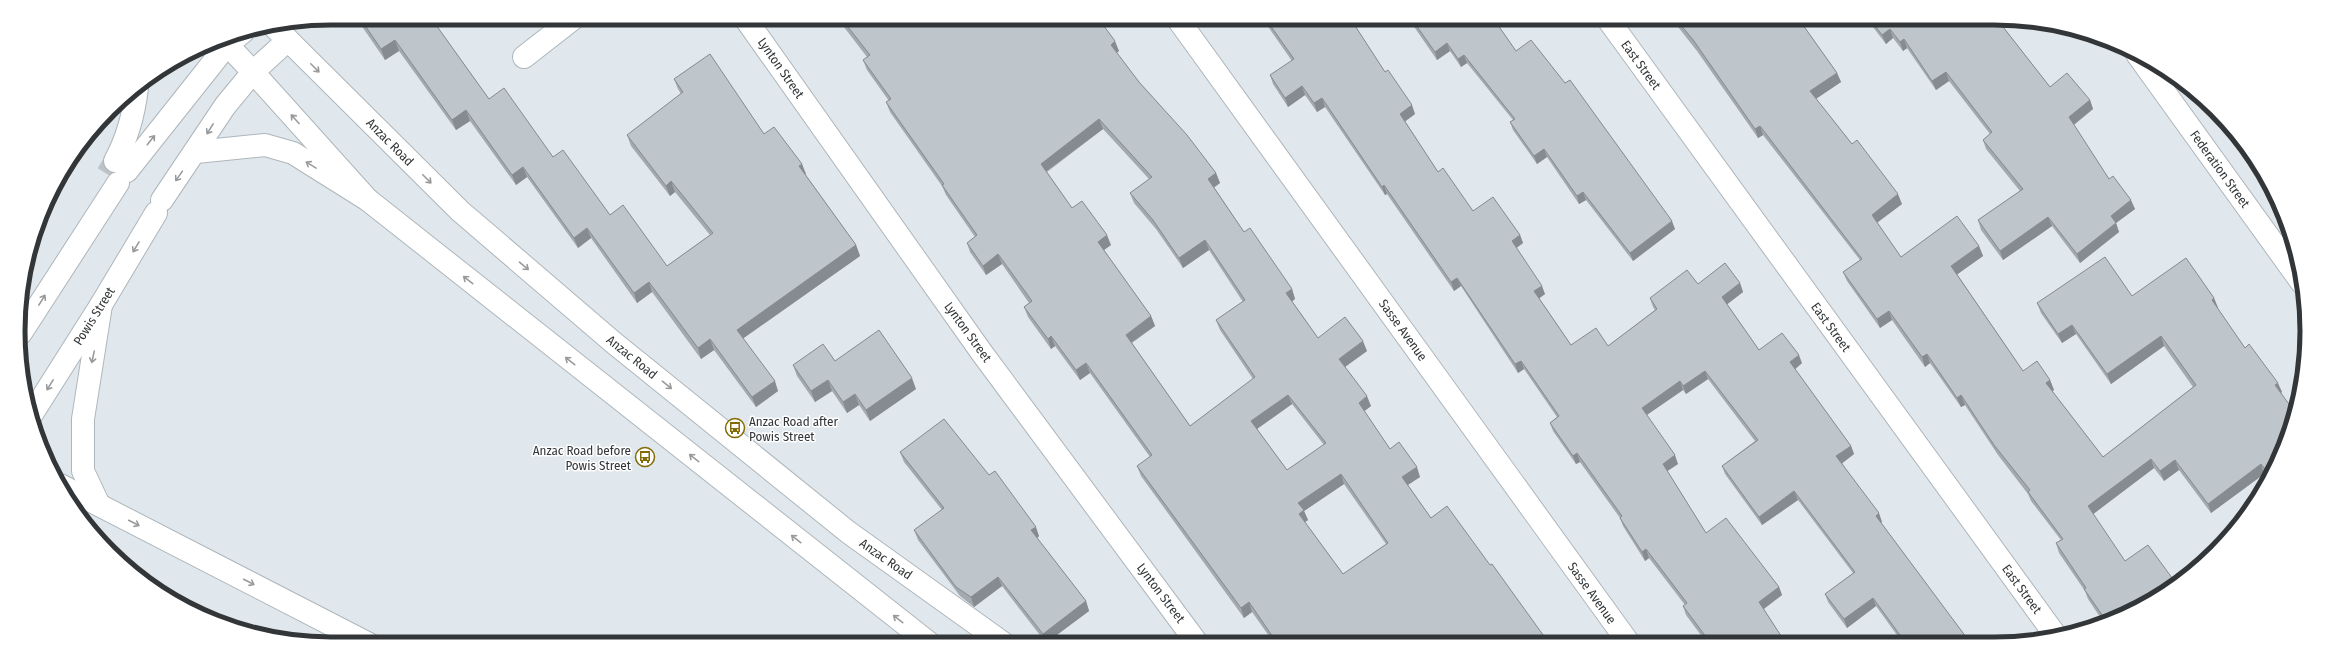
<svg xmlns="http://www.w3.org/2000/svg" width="2325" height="662" viewBox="0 0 2325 662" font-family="'Fira Sans Condensed',sans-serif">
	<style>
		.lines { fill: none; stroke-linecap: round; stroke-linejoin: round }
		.primary-tunnel { stroke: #bdc4c9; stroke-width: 22; stroke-dasharray: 22 11; stroke-linecap: butt }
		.street-casing { stroke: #aeb6bb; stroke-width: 24 }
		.secondary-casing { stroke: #aeb6bb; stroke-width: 24 }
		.primary-casing { stroke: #aeb6bb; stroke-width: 24 }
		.highway-casing { stroke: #aeb6bb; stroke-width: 24 }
		.street { stroke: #fff; stroke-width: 22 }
		.secondary { stroke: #fff; stroke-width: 22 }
		.primary { stroke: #fff; stroke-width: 22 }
		.highway { stroke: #fff; stroke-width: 22 }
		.wall { fill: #a3aaaf; fill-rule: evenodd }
		.shaded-wall { fill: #858b8e }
		.building { fill: #bec6cb; stroke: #858b8e; fill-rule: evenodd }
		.oneway { stroke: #999a9c }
		.labels { text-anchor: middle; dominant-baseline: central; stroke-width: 3; stroke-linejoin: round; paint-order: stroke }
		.street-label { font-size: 13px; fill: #333638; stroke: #fff }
		.poi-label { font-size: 13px; fill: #333638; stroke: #fff; text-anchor: start }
		.rim { fill: none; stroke: #333638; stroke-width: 5 }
	</style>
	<rect width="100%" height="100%" fill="#e0e8ed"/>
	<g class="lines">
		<!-- primary-tunnel -->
		<path class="primary-tunnel" d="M107 174 115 161"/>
		<!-- street casing -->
		<g class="street-casing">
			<g id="street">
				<path d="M745 18 982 353 1197 643"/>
				<path d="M1177 18 1628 642"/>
				<path d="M1607 18 2056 636"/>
				<path d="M2137 54 2302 283"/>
				<path d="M524 57 574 18"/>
			</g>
		</g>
		<!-- secondary casing -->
		<g class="secondary-casing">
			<g id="secondary">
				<path d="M288 40 460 211 614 343 848 532 1003 643"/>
				<path d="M253 72 368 200 929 643"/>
			</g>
		</g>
		<!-- primary casing -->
		<g class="primary-casing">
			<g id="primary">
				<path d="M222 39 253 72"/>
				<path d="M196 152 265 145 293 153 368 200"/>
				<path d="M115 161C127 139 134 113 137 88"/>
				<path d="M127 171 227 45 243 32"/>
				<path d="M162 200 225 106 253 72 288 40 271 24"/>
				<path d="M21 333 118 183"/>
				<path d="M30 417 101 305 156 213"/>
			</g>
		</g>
		<!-- highway casing -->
		<g class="highway-casing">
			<g id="highway">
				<path d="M60 485 369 644"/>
				<path d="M99 505 83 471V419L101 305"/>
			</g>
		</g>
		<!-- street -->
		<use href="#street" class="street"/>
		<!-- secondary -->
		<use href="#secondary" class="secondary"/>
		<!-- primary -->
		<use href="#primary" class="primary"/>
		<!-- highway -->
		<use href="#highway" class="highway"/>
	</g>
	<!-- wall -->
	<g class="wall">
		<path d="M359 18H446L436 25 489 99 553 157 610 215 667 266 710 235 675 192 670 196 631 146 627 135 681 94 678 89 674 79 764 134 802 164 805 174 856 245 860 256 743 338 778 391 756 407 714 350 701 359 652 292 637 303 591 238 578 248 527 177 516 185 470 121 456 130 399 51 385 60 361 25Z"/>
		<path d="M837 18H1098L1119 51 1117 53 1139 82 1216 173 1220 183 1214 187 1244 232 1292 289 1295 299 1292 301 1318 338 1367 351 1345 367 1371 406 1364 411 1390 449 1420 477 1408 485 1431 518 1490 565 1546 639 1554 642 1274 643 1252 612 1244 618 1141 476 1137 466 1150 457 1090 373 1080 380 1055 346 1051 349 1028 317 1024 307 1029 303 1002 264 986 275 970 252 967 243 975 237 946 195 942 186 890 112 886 102 889 101 867 70 863 60 867 57ZM1103 129 1149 179 1130 193 1134 203 1156 229 1183 268 1209 250 1243 302 1216 320 1220 330 1253 379 1190 426 1132 343 1155 326 1151 316 1104 250 1111 245 1072 208 1047 172ZM1292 404 1324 445 1287 470 1257 429ZM1344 484 1386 544 1343 574 1305 522 1308 520 1304 511Z"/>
		<path d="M1262 18H1350L1385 72 1415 114 1405 121 1438 172 1473 211 1520 235 1523 243 1516 248 1545 294 1539 298 1571 345 1608 346 1655 310 1653 307 1650 298 1698 284 1740 283 1743 292 1727 304 1759 350 1802 363 1795 369 1851 446 1854 454 1842 463 1882 522 1881 523 1969 641 1902 642 1876 606 1847 628 1828 602 1825 594 1853 573 1798 500 1762 525 1725 474 1722 466 1755 441 1708 379 1686 394 1683 390 1647 415 1678 464 1667 471 1706 533 1779 587 1782 595 1764 609 1785 642H1706L1686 615 1683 606 1685 605 1649 558 1645 561 1623 526 1620 518 1580 462 1576 464 1553 431 1550 423 1557 417 1524 369 1518 373 1461 286 1454 291 1387 194 1385 195 1325 107 1317 112 1305 95 1288 107 1273 84 1270 75 1292 61Z"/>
		<path d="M1408 18H1493L1516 51 1675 229 1633 261 1586 200 1579 204 1547 157 1537 164 1513 130 1510 122 1513 120 1467 63 1461 67 1450 51 1437 60Z"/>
		<path d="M1671 18H1798L1837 73 1841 82 1816 99 1852 144 1902 204 1877 223 1901 257 1979 246 1983 256 1957 274 2023 371 2050 380 2054 390 2052 391 2103 457 2193 387 2164 346 2111 384 2076 334 2062 343 2041 313 2037 303 2132 296 2214 298 2218 308H2217L2245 348 2282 392 2281 393 2294 411 2268 479 2264 474 2211 513 2179 470 2164 481 2154 468 2093 514 2114 620 2104 623 2088 599 2085 591 2059 553 2056 543 2061 540 2031 501 2028 494 1998 455 1965 405 1961 407 1930 363 1925 367 1892 320 1880 328 1847 281 1843 272 1860 260 1763 135 1758 138 1697 51Z"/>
		<path d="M1866 18H1994L2001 19 2002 23 2001 24 2050 87 2090 100 2093 109 2074 125 2109 179 2135 209 2116 223 2119 232 2080 263 2052 226 2003 260 1981 230 1978 220 2020 191 1986 149 1983 140 1990 134 1949 81 1936 90 1907 48 1903 51 1893 38 1886 44Z"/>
		<path d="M835 361 916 389 870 421 859 405 847 413 832 391 815 402 797 376 793 365Z"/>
		<path d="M900 452 989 475 1039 536 1037 538 1086 601 1089 611 1046 643 1002 586 974 607 960 596 918 540 914 530 942 510 904 462Z"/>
	</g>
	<!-- shaded-wall -->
	<g class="shaded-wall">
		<path d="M430 18H446L434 27Z"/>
		<path d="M1995 18 2001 19 2002 23 1998 25Z"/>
		<path d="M1890 29 1893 38 1886 44 1882 35Z"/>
		<path d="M1904 39 1907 48 1903 51 1900 42Z"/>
		<path d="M395 40 399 51 385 60 381 49Z"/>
		<path d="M1115 41 1119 51 1114 54 1111 45Z"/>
		<path d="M1447 43 1450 51 1437 60 1435 52Z"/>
		<path d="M1464 55 1467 63 1461 67 1458 59Z"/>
		<path d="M1946 72 1949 81 1936 90 1932 81Z"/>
		<path d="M1837 73 1841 82 1814 100 1810 91Z"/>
		<path d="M1302 86 1305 95 1288 107 1285 98Z"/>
		<path d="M1322 98 1325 107 1317 112 1314 103Z"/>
		<path d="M2090 100 2093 109 2072 126 2069 117Z"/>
		<path d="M1412 105 1415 114 1403 123 1400 114Z"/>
		<path d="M466 110 470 121 456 130 452 120Z"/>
		<path d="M1099 119 1103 129 1044 173 1041 164Z"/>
		<path d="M1760 126 1763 135 1758 138 1755 129Z"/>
		<path d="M1544 149 1547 157 1537 164 1534 156Z"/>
		<path d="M802 164 806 174 803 176 799 166Z"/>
		<path d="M523 167 527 177 516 185 512 175Z"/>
		<path d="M1216 173 1220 183 1212 189 1208 179Z"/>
		<path d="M671 181 675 192 670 196 666 186Z"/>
		<path d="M1384 185 1387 194 1385 195 1382 187Z"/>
		<path d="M1583 192 1586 200 1579 204 1577 196Z"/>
		<path d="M1898 194 1902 204 1875 224 1872 215Z"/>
		<path d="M2131 200 2135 209 2116 223 2119 232 2080 263 2077 254 2111 216Z"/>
		<path d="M2048 217 2052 226 2003 260 2000 251Z"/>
		<path d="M1672 221 1675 229 1633 261 1630 253Z"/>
		<path d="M587 228 591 238 578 248 574 238Z"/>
		<path d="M1107 235 1111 245 1101 252 1098 242Z"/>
		<path d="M1520 235 1523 243 1515 249 1512 241Z"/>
		<path d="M1205 240 1209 250 1183 268 1179 258Z"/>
		<path d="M856 245 860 256 741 340 737 330Z"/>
		<path d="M1979 246 1983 256 1955 276 1951 266Z"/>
		<path d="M998 254 1002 264 986 275 983 266Z"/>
		<path d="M1457 278 1461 286 1454 291 1451 282Z"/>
		<path d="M649 282 652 292 637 303 634 293Z"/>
		<path d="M1740 283 1743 292 1725 306 1722 297Z"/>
		<path d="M1542 286 1545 294 1537 300 1534 291Z"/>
		<path d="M1292 289 1295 299 1290 303 1286 293Z"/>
		<path d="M2214 298 2218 308 2215 310 2212 300Z"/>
		<path d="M1889 311 1892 320 1880 328 1877 319Z"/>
		<path d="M1151 316 1155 326 1129 344 1126 335Z"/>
		<path d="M2072 325 2076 334 2062 343 2058 334Z"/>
		<path d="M1051 336 1055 346 1051 349 1048 339Z"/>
		<path d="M2161 336 2164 346 2111 384 2107 374Z"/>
		<path d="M710 339 714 350 701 359 698 348Z"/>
		<path d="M1363 341 1367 351 1342 369 1339 359Z"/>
		<path d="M1927 354 1930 363 1925 367 1922 357Z"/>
		<path d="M1799 355 1802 363 1793 371 1790 362Z"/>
		<path d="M1521 361 1524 369 1518 373 1515 364Z"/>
		<path d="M1086 363 1090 373 1080 380 1076 370Z"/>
		<path d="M1705 371 1708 379 1686 394 1683 386Z"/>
		<path d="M912 378 916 389 870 421 866 410Z"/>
		<path d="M828 380 832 391 815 402 811 391Z"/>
		<path d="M2050 380 2054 390 2049 393 2046 383Z"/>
		<path d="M775 381 778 391 756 407 752 397Z"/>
		<path d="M1680 381 1683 390 1645 416 1642 408Z"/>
		<path d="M2278 383 2282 392 2278 395 2275 385Z"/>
		<path d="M855 394 859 405 847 413 843 402Z"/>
		<path d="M1288 395 1292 404 1254 431 1251 421Z"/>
		<path d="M1961 395 1965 405 1961 407 1957 398Z"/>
		<path d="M1367 396 1371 406 1362 413 1359 403Z"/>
		<path d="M1851 446 1854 454 1840 465 1836 456Z"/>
		<path d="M1577 453 1580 462 1576 464 1573 456Z"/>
		<path d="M1675 455 1678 464 1666 472 1663 464Z"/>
		<path d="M2151 459 2154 468 2092 515 2088 506Z"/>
		<path d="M2175 460 2179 470 2164 481 2160 471Z"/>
		<path d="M2261 464 2264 474 2211 513 2208 504Z"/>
		<path d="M1417 467 1420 477 1406 486 1402 477Z"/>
		<path d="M1341 474 1344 484 1304 511 1308 520 1302 524 1299 514 1298 503Z"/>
		<path d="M1794 491 1798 500 1762 525 1759 517Z"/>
		<path d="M1879 513 1882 522 1879 524 1876 516Z"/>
		<path d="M1036 527 1039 536 1035 540 1031 530Z"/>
		<path d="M1646 549 1649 558 1645 561 1642 552Z"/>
		<path d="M998 577 1002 586 974 607 971 597Z"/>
		<path d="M1779 587 1782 595 1762 610 1759 602Z"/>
		<path d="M1873 598 1876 606 1847 628 1844 619Z"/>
		<path d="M1086 601 1089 611 1046 643 1043 634Z"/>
		<path d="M1249 602 1252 612 1244 618 1241 608Z"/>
		<path d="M1473 636 1476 642H1465Z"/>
		<path d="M1713 637 1714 642H1709V641Z"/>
	</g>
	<!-- building -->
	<g class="building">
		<path d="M360 18H431L489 99 504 88 553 157 563 150 610 215 623 205 667 266 713 233 671 181 666 186 627 135 683 92 674 79 710 54 764 134 774 127 802 164 799 166 856 245 737 330 775 381 752 397 710 339 698 348 649 282 634 293 587 228 574 238 523 167 512 175 466 110 452 120 395 40 381 49Z"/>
		<path d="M841 18H1098L1115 41 1111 45 1139 82 1187 135 1216 173 1208 179 1244 232 1250 228 1292 289 1286 293 1318 338 1345 317 1363 341 1339 359 1367 396 1359 403 1390 449 1399 442 1417 467 1402 477 1431 518 1447 506 1490 565 1492 564 1546 639 1550 636 1554 642H1478L1473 636 1465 642 1277 643 1249 602 1241 608 1137 466 1152 455 1086 363 1076 370 1051 336 1048 339 1024 307 1032 301 998 254 983 266 967 243 977 235 942 185 944 184 886 102 891 99 863 60 870 55ZM1099 119 1152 177 1130 193 1153 220 1179 258 1205 240 1245 300 1216 320 1255 377 1190 426 1126 335 1151 316 1098 242 1107 235 1082 201 1072 208 1041 164ZM1288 395 1326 443 1287 470 1251 421ZM1341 474 1388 543 1343 574 1299 514 1304 510 1298 503Z"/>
		<path d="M1265 18H1350L1385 72 1388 70 1412 105 1400 114 1438 172 1443 168 1473 211 1493 197 1520 235 1512 241 1542 286 1534 291 1571 345 1596 328 1608 346 1657 309 1650 298 1687 270 1698 284 1725 263 1740 283 1722 297 1759 350 1782 333 1799 355 1790 362 1851 446 1836 456 1879 513 1876 516 1969 641 1905 642 1873 598 1844 619 1825 594 1855 572 1794 491 1759 517 1722 466 1758 440 1705 371 1683 386 1680 381 1642 408 1675 455 1663 464 1706 533 1726 518 1779 587 1759 602 1785 642H1716L1713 637 1709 641 1683 606 1687 603 1646 549 1642 552 1620 518 1622 516 1577 453 1573 456 1550 423 1559 416 1521 361 1515 364 1457 278 1451 282 1384 185 1382 187 1322 98 1314 103 1302 86 1285 98 1270 75 1294 59Z"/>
		<path d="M1411 18H1493L1516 51 1531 40 1565 83 1570 80 1672 221 1630 253 1583 192 1577 196 1544 149 1534 156 1510 122 1515 119 1464 55 1458 59 1447 43 1435 52Z"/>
		<path d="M1675 18H1798L1837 73 1810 91 1852 144 1857 140 1898 194 1872 215 1901 257 1957 216 1979 246 1951 266 2023 371 2037 361 2050 380 2046 383 2103 457 2196 385 2161 336 2107 374 2072 325 2058 334 2037 303 2105 257 2132 296 2186 258 2214 298 2212 300 2245 348 2249 344 2278 383 2275 385 2294 411 2270 475 2261 464 2208 504 2175 460 2160 471 2151 459 2088 506 2125 561 2148 545 2175 582 2114 620 2107 622 2084 589 2086 588 2056 543 2063 539 2028 492 2030 490 1994 445 1961 395 1957 398 1927 354 1922 357 1889 311 1877 319 1843 272 1862 259 1760 126 1755 129 1694 41Z"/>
		<path d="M1869 18H1996L2050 87 2067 73 2090 100 2069 117 2109 179 2113 176 2131 200 2111 216 2116 223 2077 254 2048 217 2000 251 1978 220 2023 189 1983 140 1992 132 1946 72 1932 81 1904 39 1900 42 1890 29 1882 35Z"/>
		<path d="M879 330 912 378 866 410 855 394 843 402 828 380 811 391 793 365 823 344 835 361Z"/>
		<path d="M944 419 989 475 995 471 1036 527 1031 530 1086 601 1043 634 998 577 971 597 956 587 914 530 944 508 900 452Z"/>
	</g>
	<!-- one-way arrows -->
	<defs><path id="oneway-shaft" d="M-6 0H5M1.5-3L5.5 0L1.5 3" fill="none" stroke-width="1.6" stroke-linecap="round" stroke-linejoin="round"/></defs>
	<g class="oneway">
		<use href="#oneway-shaft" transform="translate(315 68) rotate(45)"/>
		<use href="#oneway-shaft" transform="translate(295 119) rotate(-132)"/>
		<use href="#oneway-shaft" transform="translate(210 129) rotate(122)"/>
		<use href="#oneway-shaft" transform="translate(151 140) rotate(-51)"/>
		<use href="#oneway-shaft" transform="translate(311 165) rotate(-148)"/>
		<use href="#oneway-shaft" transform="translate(179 176) rotate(125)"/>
		<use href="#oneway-shaft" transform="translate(427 179) rotate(45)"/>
		<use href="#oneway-shaft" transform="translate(136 247) rotate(121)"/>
		<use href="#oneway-shaft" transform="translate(524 266) rotate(40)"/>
		<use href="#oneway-shaft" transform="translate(468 280) rotate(-142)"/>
		<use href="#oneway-shaft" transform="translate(42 300) rotate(-58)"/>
		<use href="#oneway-shaft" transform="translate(93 357) rotate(102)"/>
		<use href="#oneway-shaft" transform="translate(570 361) rotate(-142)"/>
		<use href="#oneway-shaft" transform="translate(50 385) rotate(122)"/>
		<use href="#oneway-shaft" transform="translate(667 385) rotate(39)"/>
		<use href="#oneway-shaft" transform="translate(694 458) rotate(-142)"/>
		<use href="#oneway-shaft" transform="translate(134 523) rotate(27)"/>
		<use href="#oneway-shaft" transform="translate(796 539) rotate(-142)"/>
		<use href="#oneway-shaft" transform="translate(249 582) rotate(27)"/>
		<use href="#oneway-shaft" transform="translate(898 619) rotate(-142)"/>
	</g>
	<!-- icons -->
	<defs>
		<g id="bus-ring" transform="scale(1)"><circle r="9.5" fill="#fff" stroke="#846b06" stroke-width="1.5"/><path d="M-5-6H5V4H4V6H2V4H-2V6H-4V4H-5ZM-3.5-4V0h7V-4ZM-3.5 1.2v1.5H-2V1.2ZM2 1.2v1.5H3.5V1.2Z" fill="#846b06"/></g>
	</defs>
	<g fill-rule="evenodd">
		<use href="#bus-ring" x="735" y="428"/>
		<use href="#bus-ring" x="645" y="457"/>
	</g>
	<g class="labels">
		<!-- street labels -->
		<g class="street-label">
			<text transform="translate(1641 65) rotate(54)">East Street</text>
			<text transform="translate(781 68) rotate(55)">Lynton Street</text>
			<text transform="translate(390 142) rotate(45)">Anzac Road</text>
			<text transform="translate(2220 169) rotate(54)">Federation Street</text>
			<text transform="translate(94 316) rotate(-58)">Powis Street</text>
			<text transform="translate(1831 327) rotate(54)">East Street</text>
			<text transform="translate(1403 330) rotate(54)">Sasse Avenue</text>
			<text transform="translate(968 332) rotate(54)">Lynton Street</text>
			<text transform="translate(632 357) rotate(39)">Anzac Road</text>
			<text transform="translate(886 559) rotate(35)">Anzac Road</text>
			<text transform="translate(2022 589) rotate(54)">East Street</text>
			<text transform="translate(1161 593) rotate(53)">Lynton Street</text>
			<text transform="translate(1592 593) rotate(54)">Sasse Avenue</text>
		</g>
		<!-- poi labels -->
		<g class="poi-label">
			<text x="749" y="421">Anzac Road after<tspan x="749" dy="15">Powis Street</tspan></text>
			<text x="631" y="450" text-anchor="end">Anzac Road before<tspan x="631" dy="15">Powis Street</tspan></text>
		</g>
	</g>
	<!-- crop -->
	<path d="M0 0H2325V662H0ZM331 25H1994A306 306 0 0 1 2300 331V331A306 306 0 0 1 1994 637H331A306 306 0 0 1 25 331V331A306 306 0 0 1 331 25Z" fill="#fff" fill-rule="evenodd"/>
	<path class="rim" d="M331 25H1994A306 306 0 0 1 2300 331V331A306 306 0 0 1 1994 637H331A306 306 0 0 1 25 331V331A306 306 0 0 1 331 25Z"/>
</svg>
